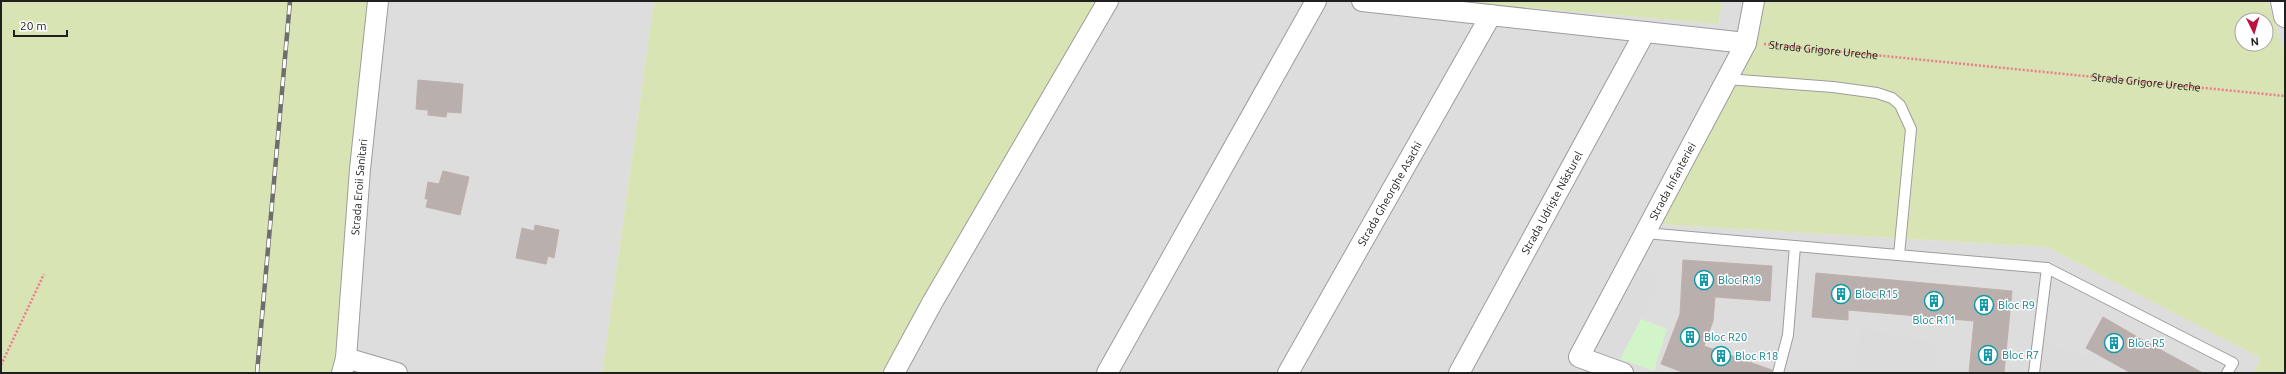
<svg xmlns="http://www.w3.org/2000/svg" width="2286" height="374" viewBox="0 0 2286 374" font-family="Ubuntu,sans-serif">
	<style>
		.residential { fill: #dedddd }
		.grass { fill: #d8e4b3; fill-rule: evenodd }
		.park { fill: #d1f5c9 }
		.parking { fill: #dcdcdc }
		.building { fill: #b9b0ad; stroke: #c0afab }
		.lines { fill: none; stroke-linecap: round; stroke-linejoin: round }
		.service-casing { stroke: #9d9d9d; stroke-width: 12 }
		.minor-casing { stroke: #9d9d9d; stroke-width: 22 }
		.tertiary-casing { stroke: #9d9d9d; stroke-width: 24 }
		.path { stroke: #ed7b8d; stroke-width: 2.5; stroke-dasharray: 2 2; stroke-linecap: butt }
		.service { stroke: #fff; stroke-width: 10 }
		.minor { stroke: #fff; stroke-width: 20 }
		.tertiary { stroke: #fff; stroke-width: 22 }
		.rail-casing { stroke: #6e6e6e; stroke-width: 4.5 }
		.rail { stroke: #fff; stroke-width: 3; stroke-dasharray: 9; stroke-linecap: butt }
		.labels { text-anchor: middle; dominant-baseline: central; stroke-width: 3; stroke-linejoin: round; paint-order: stroke }
		.street-label { font-size: 11px; fill: #202020; stroke: #fff }
		.culture-label { font-size: 11px; fill: #0d838f; stroke: #fff; text-anchor: start }
	</style>
	<rect width="100%" height="100%" fill="#f0ebe7"/>
	<!-- residential -->
	<g class="residential">
		<path d="M375 1H654L602 373H356L339 357Z"/>
		<path d="M1098 1H1453L1719 24 1722 1H1763L1654 224 2047 247 2261 358 2253 373H881Z"/>
		<path d="M2268 1H2285V56Z"/>
	</g>
	<!-- grass -->
	<g class="grass">
		<path d="M1 1H375L339 356 356 373H1Z"/>
		<path d="M654 1H1098L881 373H602Z"/>
		<path d="M1453 1H1722L1719 24Z"/>
		<path d="M1763 1H2268L2285 56V373H2253L2261 358 2047 247 1654 224ZM2242 20H2266V44H2242Z"/>
	</g>
	<!-- park -->
	<path class="park" d="M1641 319 1667 329 1654 371 1620 359Z"/>
	<!-- parking -->
	<g class="parking">
		<path d="M1629 263 1662 277 1620 359 1584 348Z"/>
		<path d="M1861 329 1938 344 1932 373H1855Z"/>
		<path d="M2039 341 2097 361 2094 373H2034Z"/>
	</g>
	<!-- building -->
	<g class="building">
		<path d="M418 80 463 84 461 113 447 112 446 117 428 115V110L416 109Z"/>
		<path d="M443 171 469 177 460 215 426 207 428 199H425L428 182 439 184Z"/>
		<path d="M535 225 559 230 554 258 548 256 546 264 516 258 522 228 534 231Z"/>
		<path d="M1683 260 1772 266 1770 301 1715 297 1713 321 1704 346 1772 370V373H1685L1661 364 1680 314Z"/>
		<path d="M1816 273 2012 291 2004 373H1969L1974 321 1848 310V320L1812 317Z"/>
		<path d="M2103 317 2141 339 2203 373H2131L2086 348Z"/>
	</g>
	<g class="lines">
		<!-- service casing -->
		<g class="service-casing">
			<g id="service">
				<path d="M1726 79 1833 87 1877 93 1892 98 1900 105 1911 129 1899 255"/>
				<path d="M1645 233 2047 268 2233 363 2227 373"/>
				<path d="M1778 373 1788 335 1795 246"/>
				<path d="M2034 373 2047 268"/>
			</g>
		</g>
		<!-- minor casing -->
		<g class="minor-casing">
			<g id="minor">
				<path d="M1362 1 1746 43"/>
				<path d="M346 358 397 373"/>
				<path id="s2" d="M342 373 346 358 360 169 378 1"/>
				<path d="M894 373 932 303 1108 1"/>
				<path d="M1107 373 1316 1"/>
				<path id="s3" d="M1288 373 1491 15"/>
				<path id="s4" d="M1459 373 1645 32"/>
				<path id="s5" d="M1623 373 1579 357 1746 43 1754 1"/>
			</g>
		</g>
		<!-- tertiary casing -->
		<g class="tertiary-casing">
			<path id="tertiary" d="M2282 1 2285 16"/>
		</g>
		<!-- path -->
		<g class="path">
			<path id="s1" d="M1764 44 2285 96"/>
			<path d="M1 365 44 274"/>
		</g>
		<!-- service -->
		<use href="#service" class="service"/>
		<!-- minor -->
		<use href="#minor" class="minor"/>
		<!-- tertiary -->
		<use href="#tertiary" class="tertiary"/>
		<!-- rail casing -->
		<g class="rail-casing">
			<path id="rail" d="M257 373 290 1"/>
		</g>
		<!-- rail -->
		<use href="#rail" class="rail"/>
	</g>
	<!-- icons -->
	<defs>
		<g id="building-ring" transform="scale(1)"><circle r="9.5" fill="#fff" stroke="#0f9aa8" stroke-width="1.5"/><path d="M-4-6H4V6H1V3H-1V6H-4ZM-2.5-4.3h1.7v1.8h-1.7ZM.8-4.3h1.7v1.8H.8ZM-2.5-1h1.7V.8h-1.7ZM.8-1h1.7V.8H.8Z" fill="#0f9aa8"/></g>
	</defs>
	<g fill-rule="evenodd">
		<use href="#building-ring" x="1704" y="280"/>
		<use href="#building-ring" x="1841" y="294"/>
		<use href="#building-ring" x="1934" y="301"/>
		<use href="#building-ring" x="1984" y="305"/>
		<use href="#building-ring" x="1690" y="337"/>
		<use href="#building-ring" x="2114" y="343"/>
		<use href="#building-ring" x="1988" y="355"/>
		<use href="#building-ring" x="1721" y="356"/>
	</g>
	<g class="labels">
		<!-- street labels -->
		<g class="street-label">
			<text stroke="none"><textPath href="#s1" startOffset="60">Strada Grigore Ureche</textPath></text>
			<text stroke="none"><textPath href="#s1" startOffset="384">Strada Grigore Ureche</textPath></text>
			<text stroke="none"><textPath href="#s5" startOffset="246">Strada Infanteriei</textPath></text>
			<text stroke="none"><textPath href="#s2" startOffset="187">Strada Eroii Sanitari</textPath></text>
			<text stroke="none"><textPath href="#s3" startOffset="206">Strada Gheorghe Asachi</textPath></text>
			<text stroke="none"><textPath href="#s4" startOffset="194">Strada Udriște Năsturel</textPath></text>
		</g>
		<!-- culture labels -->
		<g class="culture-label">
			<text x="1718" y="280">Bloc R19</text>
			<text x="1855" y="294">Bloc R15</text>
			<text x="1998" y="305">Bloc R9</text>
			<text x="1934" y="320" text-anchor="middle">Bloc R11</text>
			<text x="1704" y="337">Bloc R20</text>
			<text x="2128" y="343">Bloc R5</text>
			<text x="2002" y="355">Bloc R7</text>
			<text x="1735" y="356">Bloc R18</text>
		</g>
	</g>
	<!-- border -->
	<rect width="2286" height="374" fill="none" stroke="#202020" stroke-width="4"/>
	<!-- north arrow -->
	<g transform="translate(2254 32) rotate(175)"><circle r="19" fill="#ffffff" stroke="#a6a6a6"/>
	<path d="M0-3L7 15L0 10L-7 15Z" fill="#bc1440"/>
	<text y="-6" font-size="11" font-weight="bold" text-anchor="middle" fill="#202020">N</text>
	</g>
	<!-- scale -->
	<path d="M14 30v6h53v-6" fill="none" stroke="#202020" stroke-width="2"/>
	<text x="20" y="30" font-size="12" fill="#202020" stroke="#ffffff" stroke-width="3" paint-order="stroke">20 m</text>
</svg>
